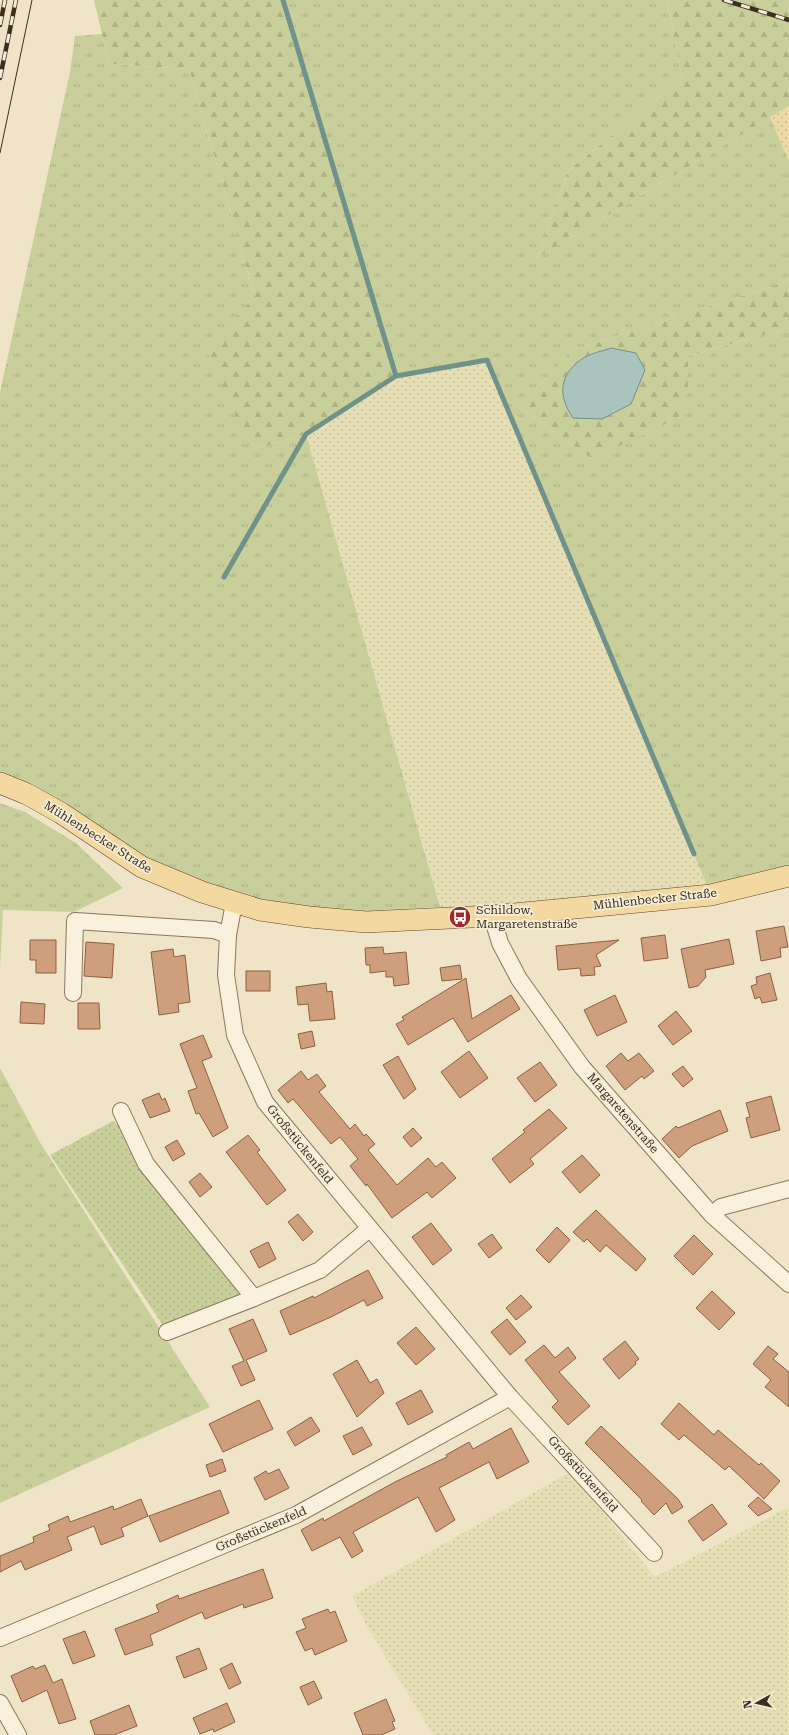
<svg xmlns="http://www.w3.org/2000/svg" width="789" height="1735" viewBox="0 0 789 1735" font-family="'Roboto Serif',serif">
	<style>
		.farmland { fill: url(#farmland-dots) }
		.grass { fill: url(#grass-tufts) }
		.forest { fill: url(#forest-firs) }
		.sand { fill: url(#sand-dots) }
		.park { fill: url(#park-dots) }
		.water { fill: #a9c4bc; stroke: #6f938a }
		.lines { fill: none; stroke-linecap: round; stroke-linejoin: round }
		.stream { stroke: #6f938a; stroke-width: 5 }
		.building { fill: #cf9f7d; stroke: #8d5f41 }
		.minor-casing { stroke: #8d765c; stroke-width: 18 }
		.major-casing { stroke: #5b4430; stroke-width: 22 }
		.minor { stroke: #faf1dc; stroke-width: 16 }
		.major { stroke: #f3d9a0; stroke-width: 21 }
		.tram { stroke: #3d2e20; stroke-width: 1 }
		.rail-casing { stroke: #3d2e20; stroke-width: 4.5 }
		.rail { stroke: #f7eed8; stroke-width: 3; stroke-dasharray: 9; stroke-linecap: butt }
		.labels { text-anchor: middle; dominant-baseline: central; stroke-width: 3.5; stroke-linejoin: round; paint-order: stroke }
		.street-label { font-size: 12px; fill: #3d2e20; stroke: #f7eed8 }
		.poi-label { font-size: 12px; fill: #3d2e20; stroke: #f7eed8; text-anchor: start }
	</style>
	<defs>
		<pattern id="farmland-dots" width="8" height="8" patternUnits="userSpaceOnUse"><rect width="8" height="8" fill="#e6deb5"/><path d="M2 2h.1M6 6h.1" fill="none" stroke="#c6bf9b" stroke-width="1.8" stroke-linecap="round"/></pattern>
		<pattern id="grass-tufts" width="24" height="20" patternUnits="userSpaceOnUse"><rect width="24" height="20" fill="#c9cf9b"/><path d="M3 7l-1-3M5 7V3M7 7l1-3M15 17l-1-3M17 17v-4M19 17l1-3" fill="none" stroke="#aeb285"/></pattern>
		<pattern id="forest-firs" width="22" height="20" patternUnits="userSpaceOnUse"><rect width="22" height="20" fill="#c9cf9b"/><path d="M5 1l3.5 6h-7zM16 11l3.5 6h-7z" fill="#aeb285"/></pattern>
		<pattern id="sand-dots" width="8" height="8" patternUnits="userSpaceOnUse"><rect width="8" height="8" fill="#ecd9a5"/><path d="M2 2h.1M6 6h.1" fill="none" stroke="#cbbb8e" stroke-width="1.8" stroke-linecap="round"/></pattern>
		<pattern id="park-dots" width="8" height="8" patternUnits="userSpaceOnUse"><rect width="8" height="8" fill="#c9cf9b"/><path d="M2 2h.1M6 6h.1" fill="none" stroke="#aeb285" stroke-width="1.8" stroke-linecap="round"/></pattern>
	</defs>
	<rect width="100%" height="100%" fill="#f0e4c8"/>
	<!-- farmland -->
	<g class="farmland">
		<path d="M487 360 694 854 711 895 492 916 440 907 306 434 396 376Z"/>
		<path d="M570 1472 655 1577 789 1507V1735H433L368 1628 352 1596Z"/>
	</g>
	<!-- grass -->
	<g class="grass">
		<path d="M282 0H667L682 79 569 170 537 258 770 117 789 161V281L573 350 519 407 592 459 688 390V356L789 328V876L711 895 487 360 396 376Z"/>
		<path d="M102 34 109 64 189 69 255 297 251 450 306 434 440 907 366 911 325 918 234 903 148 858 31 783 0 776V392L70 72 75 36Z"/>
		<path d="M0 803 25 812 76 843 123 888 74 912 3 910 0 969Z"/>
		<path d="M0 1068 41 1144 210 1407 0 1503Z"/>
	</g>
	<!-- forest -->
	<g class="forest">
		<path d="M94 0H282L396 376 306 434 251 450 206 349 255 297 189 69 109 64Z"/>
		<path d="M667 0H789V106L537 258 569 170 682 79Z"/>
		<path d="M789 281V328L688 356V390L678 418 592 459 519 407 573 350Z"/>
	</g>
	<!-- sand -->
	<path class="sand" d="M789 106V161L770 117Z"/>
	<!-- park -->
	<path class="park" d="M113 1121C127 1130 124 1142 133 1154 163 1199 198 1240 232 1281L239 1295 164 1327 50 1155Z"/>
	<!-- water -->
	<path class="water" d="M611 348 636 353 645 370 631 404 602 419 573 418C557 395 559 373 585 357 592 353 603 351 611 348Z"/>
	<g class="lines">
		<!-- stream -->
		<g class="stream">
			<path d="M283 0 396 376 487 360 694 854"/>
			<path d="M224 577 306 434 396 376"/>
		</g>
	</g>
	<!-- building -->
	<g class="building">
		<path d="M784 926 788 947 780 948 781 957 761 961 756 931Z"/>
		<path d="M665 935 668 958 644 961 641 938Z"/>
		<path d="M729 939 734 964 705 970 706 977 698 986 689 988 681 949Z"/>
		<path d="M30 940H56V973H36V960H30Z"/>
		<path d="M619 940 596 955 601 966 594 967 595 975 581 976 580 968 558 970 556 946Z"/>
		<path d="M86 942 114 944 112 978 84 976Z"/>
		<path d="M383 947 384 954 406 952 409 984 394 986 393 977H386V971L370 973V965H366L365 948Z"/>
		<path d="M173 949 174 957 185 955 190 1002 178 1004 179 1012 159 1015 151 952Z"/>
		<path d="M460 965 462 979 442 981 440 968Z"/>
		<rect x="246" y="971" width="24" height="20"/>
		<path d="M770 973 777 1000 762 1003 760 997 755 999 751 986 757 984 756 977Z"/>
		<path d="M466 978 472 1019 511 995 520 1009 468 1042 453 1018 408 1045 396 1024 404 1020 402 1017Z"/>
		<path d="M326 983 327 992 332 991 335 1019 310 1021 308 1004 298 1005 296 987Z"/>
		<path d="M615 995 627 1022 597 1036 584 1010Z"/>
		<path d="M21 1002 45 1004 44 1024 20 1023Z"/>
		<path d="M78 1003H99L100 1029H78Z"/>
		<path d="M676 1011 692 1031 673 1045 658 1026Z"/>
		<path d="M312 1031 315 1046 301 1049 298 1034Z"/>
		<path d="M203 1035 212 1057 202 1061 228 1128 213 1137 199 1113 196 1114 188 1091 197 1088 180 1044Z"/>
		<path d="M469 1051 488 1078 460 1098 441 1072Z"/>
		<path d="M621 1053 628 1061 639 1053 654 1071 644 1079 642 1076 625 1090 606 1066Z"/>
		<path d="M398 1056 416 1089 404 1099 383 1065Z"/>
		<path d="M540 1062 557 1085 535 1102 517 1078Z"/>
		<path d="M683 1066 693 1079 683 1087 672 1074Z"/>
		<path d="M301 1071 308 1080 317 1074 326 1086 319 1092 350 1129 355 1124 364 1136 366 1134 375 1144 368 1150 397 1185 428 1158 436 1167 442 1162 456 1178 432 1198 427 1192 392 1218 367 1184 366 1186 350 1166 358 1159 340 1137 331 1144 300 1107 293 1099 288 1103 278 1090Z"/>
		<path d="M159 1093 162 1100 165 1098 170 1111 150 1118 142 1100Z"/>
		<path d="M771 1096 780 1130 751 1138 746 1118 750 1117 746 1103Z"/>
		<path d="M549 1109 567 1128 530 1159 534 1164 510 1183 492 1159 525 1132 523 1130Z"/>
		<path d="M720 1110 728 1131 692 1146 679 1158 662 1139 676 1126 678 1128Z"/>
		<path d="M413 1128 422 1138 411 1147 403 1137Z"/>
		<path d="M248 1135 260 1150 257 1152 286 1190 267 1205 226 1152Z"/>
		<path d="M177 1140 185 1154 173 1161 165 1147Z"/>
		<path d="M582 1155 600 1175 580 1193 562 1172Z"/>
		<path d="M200 1173 212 1187 200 1197 189 1182Z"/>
		<path d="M596 1210 646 1259 636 1271 606 1245 600 1252 587 1239 584 1242 573 1232Z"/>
		<path d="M298 1214 313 1232 303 1241 288 1222Z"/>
		<path d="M431 1223 452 1250 433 1265 412 1237Z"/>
		<path d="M557 1227 570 1240 549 1263 536 1250Z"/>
		<path d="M492 1234 502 1248 489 1258 478 1244Z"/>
		<path d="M694 1235 713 1254 693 1275 674 1256Z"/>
		<path d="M268 1242 276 1259 259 1268 250 1251Z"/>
		<path d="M368 1270 383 1298 367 1306 364 1300 331 1317 290 1335 280 1311 313 1296 314 1298Z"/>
		<path d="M712 1291 735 1313 719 1330 696 1308Z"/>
		<path d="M521 1295 532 1307 516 1320 506 1308Z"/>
		<path d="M253 1319 267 1351 246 1360 255 1380 241 1386 232 1366 244 1361 229 1329Z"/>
		<path d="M507 1319 526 1342 510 1355 491 1332Z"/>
		<path d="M416 1327 435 1349 416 1365 397 1343Z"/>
		<path d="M625 1341 639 1359 635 1362 636 1364 619 1379 603 1359Z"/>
		<path d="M544 1345 555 1358 568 1347 576 1358 559 1372 590 1406 568 1425 552 1407 558 1401 525 1360Z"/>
		<path d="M768 1346 778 1354 773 1359 789 1372V1407L765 1387 771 1380 753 1364Z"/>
		<path d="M357 1360 370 1383 377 1379 384 1393 357 1417 333 1374Z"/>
		<path d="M421 1390 433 1412 408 1425 396 1403Z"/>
		<path d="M259 1400 273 1429 223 1452 209 1424Z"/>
		<path d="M679 1403 714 1435 718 1430 759 1465 761 1463 780 1481 764 1499 729 1466 725 1470 684 1435 679 1440 661 1424Z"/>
		<path d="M311 1417 320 1431 295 1446 287 1432Z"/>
		<path d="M601 1426 678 1499 683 1507 672 1514 666 1503 654 1515 641 1501 642 1500 585 1443Z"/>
		<path d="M362 1427 372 1445 353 1455 343 1436Z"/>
		<path d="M511 1428 529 1462 497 1479 489 1462 439 1488 455 1520 436 1532 418 1497 353 1532 363 1551 352 1558 340 1537 312 1551 301 1530 323 1518 324 1521 395 1482 447 1457 446 1455 469 1442 473 1449Z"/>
		<path d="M222 1459 226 1471 210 1477 206 1465Z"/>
		<path d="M279 1469 289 1488 265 1500 254 1478 266 1471 268 1474Z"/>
		<path d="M220 1490 229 1513 160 1542 149 1516Z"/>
		<path d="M758 1497 772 1509 758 1516 748 1506Z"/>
		<path d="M141 1499 148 1516 121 1528 124 1536 101 1545 94 1526 67 1537 72 1550 25 1570 21 1561 0 1572V1556L34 1542 33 1537 50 1530 48 1525 68 1516 70 1522 113 1506 114 1510Z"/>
		<path d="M712 1504 727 1524 703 1541 688 1521Z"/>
		<path d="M263 1569 273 1598 244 1608 243 1604 205 1619 202 1612 150 1635 153 1645 125 1655 115 1629 159 1612 156 1605 178 1595 179 1599Z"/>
		<path d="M328 1609 330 1613 335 1611 347 1641 315 1655 312 1648 305 1651 296 1632 306 1628 302 1619Z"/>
		<path d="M85 1631 95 1656 73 1664 63 1639Z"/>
		<path d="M199 1648 207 1669 184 1678 176 1657Z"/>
		<path d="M232 1663 241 1683 229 1689 220 1669Z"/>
		<path d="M45 1665 53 1683 62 1679 76 1719 59 1724 47 1690 22 1702 11 1676 33 1666 35 1669Z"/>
		<path d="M314 1681 322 1698 308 1705 300 1687Z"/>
		<path d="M386 1699 395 1721 392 1722 395 1729 381 1735H363L354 1713Z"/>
		<path d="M227 1703 235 1722 214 1732 213 1729 200 1734 193 1718Z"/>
		<path d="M129 1705 137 1726 114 1735H95L90 1721Z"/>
	</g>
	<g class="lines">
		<!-- minor casing -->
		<g class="minor-casing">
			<g id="minor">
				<path d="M492 916 500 943 519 979 582 1067 712 1215 789 1284"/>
				<path d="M73 993 75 921 214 930 228 935"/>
				<path d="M121 1111 146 1164 254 1298"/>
				<path d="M712 1215 721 1207 789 1189"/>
				<path d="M167 1332 254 1298 320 1270 369 1229"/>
				<path d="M510 1397 654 1553"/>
				<path d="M0 1638 296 1515 510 1397 265 1102 235 1035 226 975 228 935 234 903"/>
				<path d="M0 1703 18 1735"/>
			</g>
		</g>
		<!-- major casing -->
		<g class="major-casing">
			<path id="major" d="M0 783 27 794 61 813 142 867 202 892 260 910 309 917 366 922 492 916 711 895 789 876"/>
		</g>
		<!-- minor -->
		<use href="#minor" class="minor"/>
		<!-- major -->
		<use href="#major" class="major"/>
		<!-- tram -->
		<path class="tram" d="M0 153 32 0"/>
		<!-- rail casing -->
		<g class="rail-casing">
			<g id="rail">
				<path d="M724 0 789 20"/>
				<path d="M0 25 5 0"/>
				<path d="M0 78 16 0"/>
			</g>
		</g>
		<!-- rail -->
		<use href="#rail" class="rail"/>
	</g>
	<!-- icons -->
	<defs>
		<g id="bus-disc" transform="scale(1.15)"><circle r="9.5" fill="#9e2a2b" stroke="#f7eed8"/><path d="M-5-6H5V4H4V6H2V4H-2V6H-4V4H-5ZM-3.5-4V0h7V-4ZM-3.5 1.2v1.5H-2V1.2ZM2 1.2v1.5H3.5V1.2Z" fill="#fff"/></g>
	</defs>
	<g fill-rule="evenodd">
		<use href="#bus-disc" x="460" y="917"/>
	</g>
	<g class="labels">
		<!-- street labels -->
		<g class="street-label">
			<text transform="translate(98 837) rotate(32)">Mühlenbecker Straße</text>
			<text transform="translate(655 899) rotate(-6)">Mühlenbecker Straße</text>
			<text transform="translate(623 1113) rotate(49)">Margaretenstraße</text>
			<text transform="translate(300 1144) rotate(51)">Großstückenfeld</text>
			<text transform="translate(583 1474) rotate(48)">Großstückenfeld</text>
			<text transform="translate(261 1529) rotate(-23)">Großstückenfeld</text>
		</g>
		<!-- poi labels -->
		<g class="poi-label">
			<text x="476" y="910">Schildow,<tspan x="476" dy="14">Margaretenstraße</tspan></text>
		</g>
	</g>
	<!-- north arrow -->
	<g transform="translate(757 1703) rotate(262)" stroke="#f7eed8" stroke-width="3" paint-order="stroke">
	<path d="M0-3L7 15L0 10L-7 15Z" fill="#3d2e20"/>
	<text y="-6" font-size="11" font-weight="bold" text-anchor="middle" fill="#3d2e20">N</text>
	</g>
</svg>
